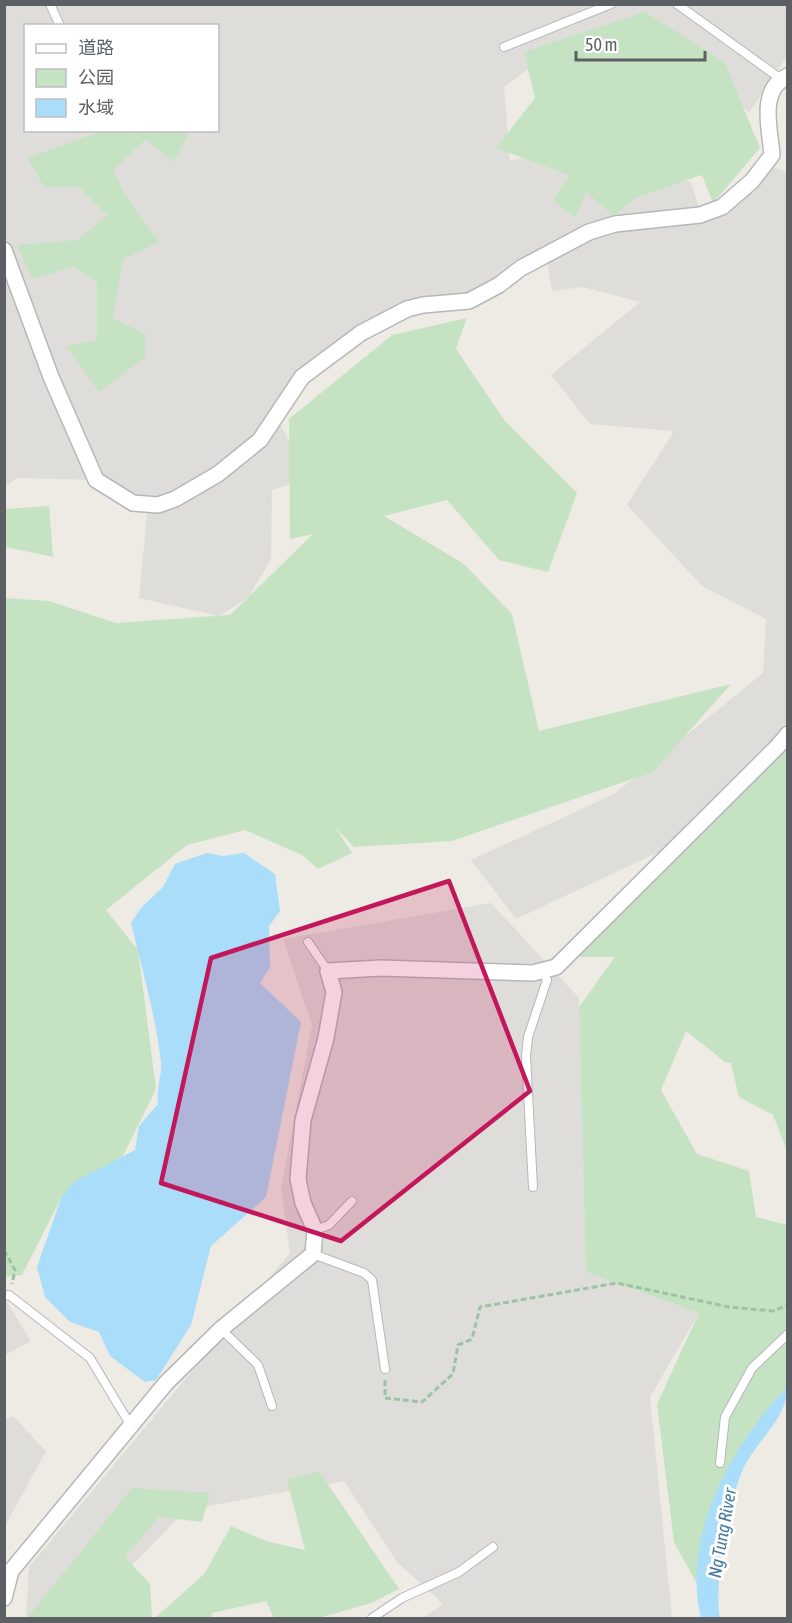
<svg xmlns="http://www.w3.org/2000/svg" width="792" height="1623" viewBox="0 0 792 1623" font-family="'Asap Condensed','Noto Sans SC',sans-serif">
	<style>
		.industrial { fill: #dfddd9; fill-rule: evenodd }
		.green { fill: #c5e3c3 }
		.water { fill: #a9ddf9 }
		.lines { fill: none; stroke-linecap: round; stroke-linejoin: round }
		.service-casing { stroke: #b5b7ba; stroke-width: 10 }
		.minor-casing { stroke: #b5b7ba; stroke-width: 18 }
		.path { stroke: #9cc4a4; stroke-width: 3; stroke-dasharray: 6 3; stroke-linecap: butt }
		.service { stroke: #fff; stroke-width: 8 }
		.minor { stroke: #fff; stroke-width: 15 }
		.marked { fill: #c2185b; fill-opacity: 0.2; stroke: #c2185b; stroke-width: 4.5; stroke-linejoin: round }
		.labels { text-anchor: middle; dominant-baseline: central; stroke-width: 6; stroke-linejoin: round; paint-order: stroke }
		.water-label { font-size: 18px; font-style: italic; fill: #447aa2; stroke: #fff }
	</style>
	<rect width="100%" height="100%" fill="#eeebe4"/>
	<!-- industrial -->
	<g class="industrial">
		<path d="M5 5H787V56L749 113 659 24 558 47 504 87 510 160 577 152 691 182 701 215 735 206 772 167 787 172V731L663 850 516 919 471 860 614 794 763 673 766 619 702 586 627 505 674 431 590 424 551 375 640 302 583 287 552 291 546 255 469 301 418 306 308 371 276 416 296 454 291 484 272 490 271 559 249 597 219 616 139 598 148 504 96 480 17 478 5 487ZM26 26H218V130H26Z"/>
		<path d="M491 903 579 998 586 1272 699 1313 650 1397 672 1618H423L443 1604 397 1562 344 1481 186 1510 81 1618H26L29 1567 290 1253 281 1188 312 1025 283 939Z"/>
		<path d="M7 1302 31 1341 5 1355V1303Z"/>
		<path d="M13 1416 46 1451 5 1526V1419Z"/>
	</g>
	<!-- green -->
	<g class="green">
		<path d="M645 12 725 63 760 148 713 203 702 175 635 198 614 216 586 192 575 218 553 200 569 175 496 148 535 98 524 52Z"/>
		<path d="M184 131 189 135 173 162 146 139 113 170 125 194 159 242 123 259 113 318 145 334V357L99 392 67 346 97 340V282L74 267 32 279 17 245 78 240 107 215 79 187H44L28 158 102 131Z"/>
		<path d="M467 318 456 349 505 421 577 493 548 572 499 560 447 500 384 516 464 564 512 614 539 731 731 684 653 772 452 841 354 847 335 827 352 853 318 869 302 855 245 830 187 845 106 910 138 950 156 1089 123 1156 61 1198 22 1275 5 1277V598L49 601 116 623 230 615 313 534 290 539 289 419 392 335Z"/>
		<path d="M49 506 53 557 6 547 5 509Z"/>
		<path d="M787 730V1151L773 1115 739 1097 731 1063 725 1062 686 1031 661 1090 697 1154 749 1171 756 1217 787 1225V1387C733 1446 706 1503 697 1583L674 1543 657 1404 699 1313 586 1272 579 1007 615 957H581L572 939Z"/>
		<path d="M319 1471 399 1589 371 1603 319 1618H274L266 1601 212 1613 211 1618H155L205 1573 231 1526 266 1541 305 1550 287 1480Z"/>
		<path d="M132 1488 210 1493 202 1522 159 1517 125 1557 150 1584 152 1618H27Z"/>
	</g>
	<!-- water -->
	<g class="water">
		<path d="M207 853 223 856 244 853 275 874 280 911 269 926 270 967 260 983 301 1022 266 1197 211 1246 191 1325 156 1380 145 1382 110 1356 99 1332 70 1322 45 1297 37 1267 61 1198 74 1182 135 1150 139 1126 158 1104C156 1088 162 1076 161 1063 156 1016 142 970 131 923L141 908 163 887 175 864Z"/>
		<path d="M787 1387C788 1416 760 1438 746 1463 730 1492 713 1586 720 1618H701C681 1535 732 1445 787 1387Z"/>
	</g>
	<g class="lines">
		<!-- service casing -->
		<g class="service-casing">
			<g id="service">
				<path d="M50 4 60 26"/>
				<path d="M677 4 781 79"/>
				<path d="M504 47 611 4"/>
				<path d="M308 942 328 971"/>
				<path d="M533 1187 526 1056 528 1037 547 980 544 972"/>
				<path d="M315 1230 329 1225 352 1201"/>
				<path d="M313 1254 364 1273 372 1280 385 1369"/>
				<path d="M4 1296 9 1295 90 1358 131 1426"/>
				<path d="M221 1329 258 1365 272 1406"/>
				<path d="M720 1463 725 1417 752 1368 788 1334"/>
				<path d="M372 1618 402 1598 459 1572 493 1547"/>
			</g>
		</g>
		<!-- minor casing -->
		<g class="minor-casing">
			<g id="minor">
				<path d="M4 250 51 377 96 480 133 503 158 505 175 499 218 474 260 440 302 377 361 333 407 309 423 305 469 301 499 285 521 268 589 232 615 224 700 215 722 207 752 181 772 155C770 129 758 89 788 76"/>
				<path d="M4 1598 11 1571 166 1383 221 1329 313 1254 315 1230 303 1203 298 1179 303 1120 326 1038 334 992 328 971 381 968 533 973 556 967 778 746 788 734"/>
			</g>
		</g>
		<!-- path -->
		<g class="path">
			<path d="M4 1250 15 1270 12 1284"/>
			<path d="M385 1380V1398L422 1402 453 1374 458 1345 472 1339 480 1307 617 1283 729 1307 773 1311 788 1305"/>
		</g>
		<!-- service -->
		<use href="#service" class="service"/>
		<!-- minor -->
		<use href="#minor" class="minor"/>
	</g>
	<!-- marked area -->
	<path class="marked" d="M449 881 530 1091 341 1241 161 1183 211 958Z"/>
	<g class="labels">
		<!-- water labels -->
		<g class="water-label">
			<text transform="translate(722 1533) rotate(-80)">Ng Tung River</text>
		</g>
	</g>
	<!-- border -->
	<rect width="792" height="1623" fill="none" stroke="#5c6064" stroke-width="12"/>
	<!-- legend -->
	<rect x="24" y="24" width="195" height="108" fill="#ffffff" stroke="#bebfc1" stroke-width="1.5"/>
	<rect x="36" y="44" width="30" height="9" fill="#ffffff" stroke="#bebfc1" stroke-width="1.5"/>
	<text x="78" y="54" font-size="18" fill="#5c6064">道路</text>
	<rect x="36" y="69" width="30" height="18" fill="#c5e3c3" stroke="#bebfc1" stroke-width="1.5"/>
	<text x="78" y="84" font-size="18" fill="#5c6064">公园</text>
	<rect x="36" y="99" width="30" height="18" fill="#a9ddf9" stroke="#bebfc1" stroke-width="1.5"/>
	<text x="78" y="114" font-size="18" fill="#5c6064">水域</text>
	<!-- scale -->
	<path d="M576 51v9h129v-9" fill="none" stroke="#5c6064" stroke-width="3"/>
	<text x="585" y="51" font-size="18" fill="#5c6064" stroke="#ffffff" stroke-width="4.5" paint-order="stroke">50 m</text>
</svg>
